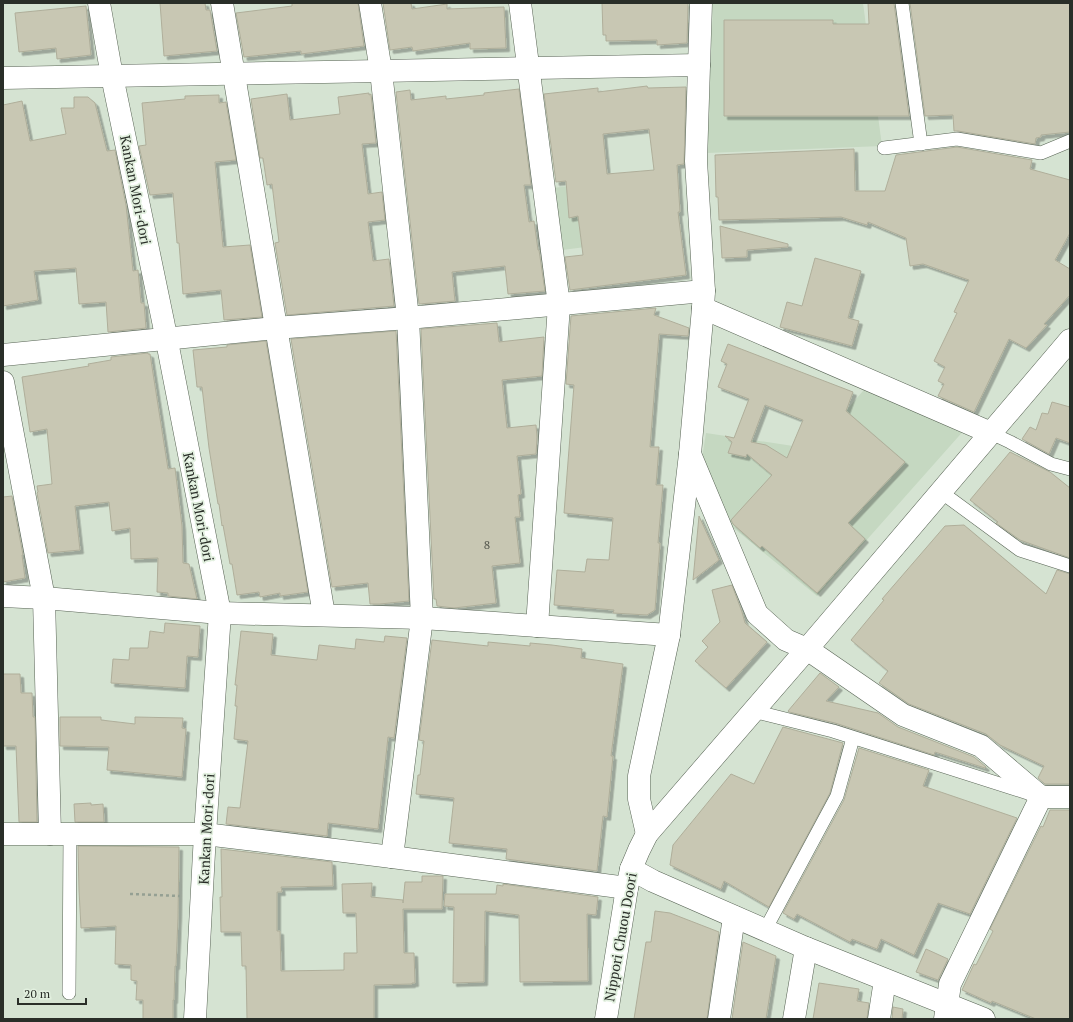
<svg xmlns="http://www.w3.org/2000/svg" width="1073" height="1022" viewBox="0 0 1073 1022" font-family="'PT Serif',serif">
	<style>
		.built { fill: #c5d8c1 }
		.building { fill: #c8c7b3; stroke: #afae9a; fill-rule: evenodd; filter: url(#shadow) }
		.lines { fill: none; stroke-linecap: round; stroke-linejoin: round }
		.lane-casing { stroke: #586455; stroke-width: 14 }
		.street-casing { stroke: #586455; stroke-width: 23 }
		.secondary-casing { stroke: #586455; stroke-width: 23 }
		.path { stroke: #95a093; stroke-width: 2.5; stroke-dasharray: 3 3; stroke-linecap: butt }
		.lane { stroke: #fff; stroke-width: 13 }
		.street { stroke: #fff; stroke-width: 22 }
		.secondary { stroke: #fff; stroke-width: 22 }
		.labels { text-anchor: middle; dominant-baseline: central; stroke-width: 3.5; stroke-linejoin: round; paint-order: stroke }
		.number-label { font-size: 12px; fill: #51544b }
		.street-label { font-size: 14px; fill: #292e28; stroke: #e2f0df }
	</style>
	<defs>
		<filter id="shadow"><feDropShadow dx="3.5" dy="3.5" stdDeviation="0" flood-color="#0004"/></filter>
	</defs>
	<rect width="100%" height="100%" fill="#d5e3d2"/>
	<!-- built -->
	<g class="built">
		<path d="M713 3H863L882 146 707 153Z"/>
		<path d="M609 180 617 243 562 250 554 188Z"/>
		<path d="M869 384 966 428 817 596 731 526 700 471 706 433 813 449Z"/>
	</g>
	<!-- building -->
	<g class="building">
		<path d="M160 3H205L206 10H210L217 51 164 56Z"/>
		<path d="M292 3H358L364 46 301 54V51L244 57 236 13 292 6Z"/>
		<path d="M383 3H411L412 9 447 4V9L504 7 506 48 470 49V43L413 51 412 47 390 50Z"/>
		<path d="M602 3H688L687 43 657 45V40L606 41V35H603Z"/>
		<path d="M868 3H894L909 116H724V20H833V24H869Z"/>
		<path d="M910 3H1070V132L1041 135V137L1036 138 1035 144 958 131H954L953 115 925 116Z"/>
		<path d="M86 6 91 55 57 59 56 48 19 52 15 13Z"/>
		<path d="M647 86 648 88 686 87 684 164 677 165 680 212H678L686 275 570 290 565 257 583 255 578 216 569 218 566 181 556 182 544 94 598 88V92ZM649 129 654 170 607 174 603 134Z"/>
		<path d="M519 89 531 185H524L529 222 534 221 538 250H539L545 291 508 294 505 266 452 272 455 301 419 304 396 92 410 90 411 100 446 96V99L484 95V93Z"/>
		<path d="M369 93V95L371 94 376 143 362 144 368 194 382 192 385 220 368 222 373 261 389 259 394 306 287 315 275 243 279 242 272 184 267 185 263 158H260L251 99 287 94 290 120 340 114 338 97Z"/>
		<path d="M219 95V103L226 102 236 160 215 162 223 247 250 245 262 317 224 320 221 290 183 294 179 243H177L173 193 150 195 139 146 146 145 142 103 185 99V96Z"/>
		<path d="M74 97H88L95 103 107 151 115 150 126 205 133 271 138 270 141 303H144L146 328 108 332 106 302 79 304 76 268 34 271 38 300 3 306V105L22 101 30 141 66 134 61 108H74Z"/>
		<path d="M957 147 1032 160 1030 169 1070 180V233L1055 260 1070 269V295L1044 324 1047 325 1026 348 1009 339 974 412 938 396 944 384 938 381 945 367 934 361 957 313 954 312 969 280 923 264 910 266 906 238 868 222 867 225 841 217 719 220 718 197H716L715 155 854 149 855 191H885L896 155Z"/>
		<path d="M720 226 788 244V247L747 250V257L722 258Z"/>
		<path d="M815 258 861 271 848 318 859 321 852 346 780 327 787 302 802 306Z"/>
		<path d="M656 308 654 315 689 328 688 336 659 334 650 447H659L656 485H663L658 543H660L655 610 647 615 613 613 614 610 554 605 557 570 585 572 587 559 609 560 613 518 564 513 574 385 566 384 571 316Z"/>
		<path d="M497 323 499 342 544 337 542 376 502 380 507 428 536 425 537 437 536 454 517 456 521 494 518 495 520 517H515L520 563 492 566 496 603 454 608 437 606 436 599H434L421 329Z"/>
		<path d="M396 331 409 601 380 604H370L368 583 332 587 291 339Z"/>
		<path d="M266 341 308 592 280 596V593L260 597 259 592 237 595 232 564H230L223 525 222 526 219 504H218L209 448 202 387H197L193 350 227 347V345Z"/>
		<path d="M728 344 853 392 846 411 905 462 848 523 865 539 817 593 762 546 760 548 733 524 731 520 772 475 747 454 746 457 728 453 732 442 725 436 734 438 749 399 718 387 727 364 721 361ZM765 405 803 420 787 458 766 445 751 442Z"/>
		<path d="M148 353V354H150L168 469 175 468 182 526 183 563 189 564 197 599 168 596V593L157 592 158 558 131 559 130 528 112 531 109 502 75 506 80 550 48 553 37 493 38 492 37 486 52 484 47 429 30 432 22 377 89 366 88 364 111 360V357Z"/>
		<path d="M1052 402 1070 407V443L1056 438 1049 454 1022 439 1030 427 1036 430 1042 413 1048 414Z"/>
		<path d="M1010 452 1050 472 1070 488V558L1020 540 996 523 998 522 970 500Z"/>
		<path d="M12 496 23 555H22L25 578 3 582V497Z"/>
		<path d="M699 516 719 560 693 580Z"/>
		<path d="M964 525 1046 594 1057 570 1070 574V784H1045L1038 778 1044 766 1000 745 986 734 909 704 879 683 888 671 851 640 884 600 882 599 945 526Z"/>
		<path d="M732 585 742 612 745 623 767 642 726 688 695 661 708 647 702 641 720 622 712 590Z"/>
		<path d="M165 623 200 626 198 657 187 656 185 688 111 683 113 659 129 660 130 648H148L150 631 164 633Z"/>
		<path d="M241 631 273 634 271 655 317 660 319 645 355 649 356 639 384 642 385 636 407 638 394 738 388 737 378 829 328 823 327 836 226 824 228 807 240 808 248 741 234 739 237 706H235L237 685H235Z"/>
		<path d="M432 640 488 646V642L530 646V643L552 645 582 649 581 658 623 664 611 756H613L607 817 603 816 597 871 506 859 507 849 449 843 454 798 416 794 418 775H420L424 741 419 740Z"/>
		<path d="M820 673 839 687 826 701 878 713 898 727 974 757 986 767 985 768 935 752 934 755 835 723 789 712 788 711Z"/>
		<path d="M3 674H20L21 693H32L33 717H35L37 822H19L16 746H3Z"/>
		<path d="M60 717H101V720L135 724V717L183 718 182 728 186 729 182 777 107 770 109 747 60 746Z"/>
		<path d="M783 727 843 743 830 793 769 907 724 881 721 889 670 865 673 845 731 774 754 784Z"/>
		<path d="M859 748 929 770 923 786 1017 818 970 914 938 903 914 955 881 939 877 949 852 939 850 942 797 914 794 919 783 913 844 800Z"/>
		<path d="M91 803V805L103 804 104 822H75L74 804Z"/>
		<path d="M1050 810H1070V1019H1036L992 1001 991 1003 962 990 974 964 976 965 993 931 990 929 1041 826 1043 827Z"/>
		<path d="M78 846 179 847 178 918 176 966H175L174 1000H173V1019H143V1000H136L137 981 131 980V965L115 964 116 926 81 928 79 890Z"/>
		<path d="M221 849 332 862 333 886 281 887 282 892H277V931H280L281 971 344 970V953H357L356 913H343L342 884 372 883 371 897 403 900V903L405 882H422V876H443L442 909H403L404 953H414L415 983H412V984L374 985V1019H247L246 966H242L241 932H221L220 897H222Z"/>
		<path d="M503 884 598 897 596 915 587 914 588 981 520 982 519 915 485 911 484 982 453 983 454 907 444 906 445 894H496L497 885 503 886Z"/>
		<path d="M655 911 670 913 719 932 707 1019H634L646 942H651Z"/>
		<path d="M743 942 776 956 766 1019H732Z"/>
		<path d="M926 949 948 959 938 980 916 972Z"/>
		<path d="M819 983 859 989 857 1001 869 1003 867 1019H813Z"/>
		<path d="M893 1007 903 1009 902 1019H892Z"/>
	</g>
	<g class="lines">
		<!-- lane casing -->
		<g class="lane-casing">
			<g id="lane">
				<path d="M902 3 921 144"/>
				<path d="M884 148 957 139 1041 153 1070 141"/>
				<path d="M991 433 1010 442 1051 464 1070 469"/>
				<path d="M941 492 1020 550 1070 566"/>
				<path d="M753 711 833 731 1031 794"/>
				<path d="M765 930 837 796 853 738"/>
				<path d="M69 993 70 834"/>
			</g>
		</g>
		<!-- street casing -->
		<g class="street-casing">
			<g id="street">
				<path d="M222 3 324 615"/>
				<path d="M370 3 381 71 408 318 422 618 392 857"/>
				<path d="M520 3 559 305 537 626"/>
				<path d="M703 308 991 433"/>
				<path d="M3 355 275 328 408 318 704 291"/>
				<path d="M3 382 44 598 50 834"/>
				<path d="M690 454 757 614 786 640 807 649 903 715 981 746 1041 797H1070"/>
				<path d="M3 596 44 598 220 613 422 618 669 635"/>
				<path d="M3 834H205L392 857 627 888"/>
				<path d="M719 1019 734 917"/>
				<path d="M794 1019 806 948"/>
				<path d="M879 1019 885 980"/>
				<path d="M945 1019 950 984 1041 797"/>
			</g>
		</g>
		<!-- secondary casing -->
		<g class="secondary-casing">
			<g id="secondary">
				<path d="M99 3 112 76 163 321 220 613 205 834 195 1019"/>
				<path d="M3 78 381 71 699 65"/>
				<path d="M647 834 639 799V776L669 635 690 454 703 308 704 291 696 161 701 3"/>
				<path d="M631 869 653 881 806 948 984 1019"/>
				<path d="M606 1019 627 888 631 869 639 850 647 834 807 649 1070 340"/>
			</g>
		</g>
		<!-- path -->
		<path class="path" d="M130 894 180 896"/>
		<!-- lane -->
		<use href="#lane" class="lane"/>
		<!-- street -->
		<use href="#street" class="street"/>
		<!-- secondary -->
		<use href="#secondary" class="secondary"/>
	</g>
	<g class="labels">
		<!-- number labels -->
		<g class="number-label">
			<text x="487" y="544">8</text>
		</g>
		<!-- street labels -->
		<g class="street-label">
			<text transform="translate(136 190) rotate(79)">Kankan Mori-dori</text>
			<text transform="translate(199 507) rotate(79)">Kankan Mori-dori</text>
			<text transform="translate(206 829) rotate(-87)">Kankan Mori-dori</text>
			<text transform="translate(620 937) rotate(-80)">Nippori Chuou Doori</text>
		</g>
	</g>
	<!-- border -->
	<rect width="1073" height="1022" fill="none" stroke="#292e28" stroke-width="8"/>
	<!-- scale -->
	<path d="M18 998v6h68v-6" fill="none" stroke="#292e28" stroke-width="2"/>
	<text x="24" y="998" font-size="12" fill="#292e28" stroke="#e2f0df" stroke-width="3" paint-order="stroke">20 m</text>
</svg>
